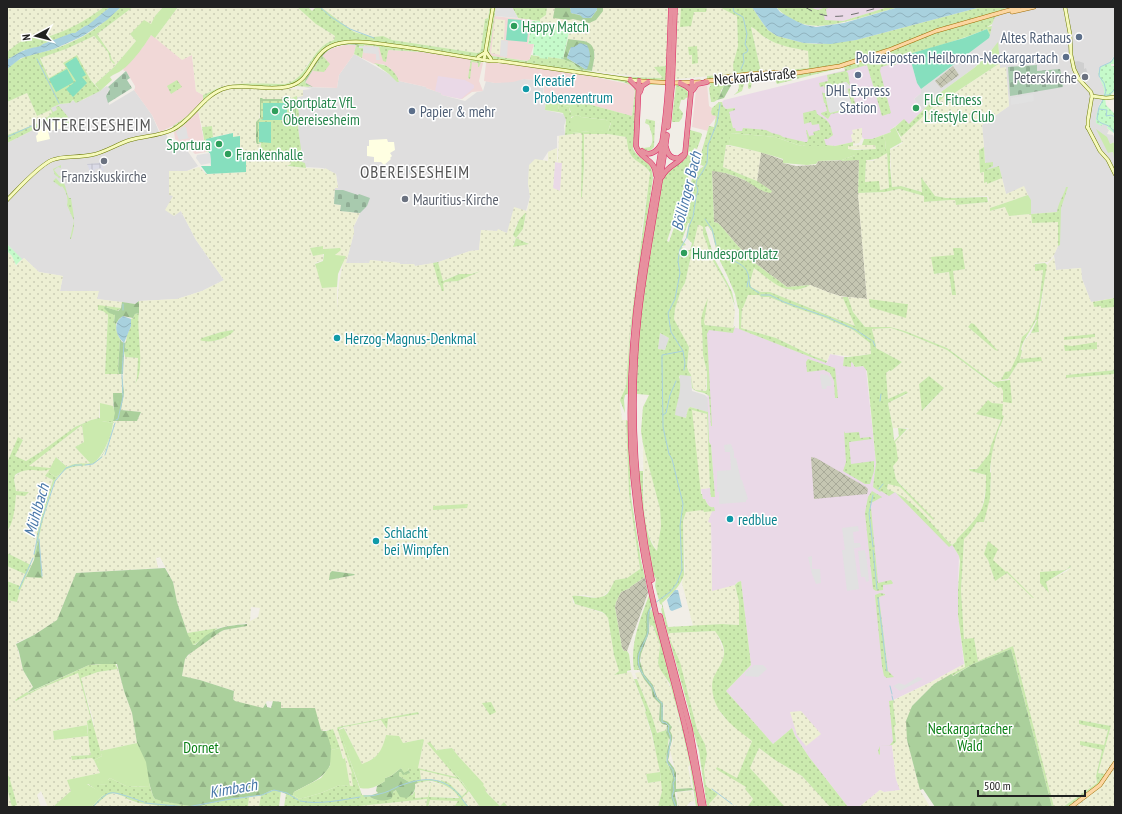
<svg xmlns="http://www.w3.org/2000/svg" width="1122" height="814" viewBox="0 0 1122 814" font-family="'PT Sans Narrow',sans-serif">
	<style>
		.residential { fill: #dfdede }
		.commercial { fill: #f1d8d7 }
		.industrial { fill: #ead9e7 }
		.education { fill: #ffffe2 }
		.religious { fill: #cfcfcf }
		.construction { fill: url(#construction-cross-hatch) }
		.farmland { fill: url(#farmland-dots); fill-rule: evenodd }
		.grass { fill: url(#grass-dots); fill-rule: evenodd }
		.forest { fill: url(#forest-firs); fill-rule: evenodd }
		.cemetery { fill: url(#cemetery-stones) }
		.park { fill: url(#park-dots) }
		.garden { fill: #cbeaae }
		.pitch { fill: #86dfbe }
		.parking { fill: #e1e1e1 }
		.plaza { fill: url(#plaza-grid) }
		.water { fill: url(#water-waves) }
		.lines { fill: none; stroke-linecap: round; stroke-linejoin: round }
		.stream { stroke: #a8d1de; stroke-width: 1 }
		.secondary-casing { stroke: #6c7a05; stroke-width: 4 }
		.primary-casing { stroke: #9d6b00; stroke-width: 4.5 }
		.highway-casing { stroke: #db2863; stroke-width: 5.5 }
		.secondary { stroke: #f6fabc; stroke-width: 3 }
		.primary { stroke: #fcd6a1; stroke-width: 3.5 }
		.highway { stroke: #e7909f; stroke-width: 4.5 }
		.rail { stroke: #6f6f6f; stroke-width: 1; stroke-dasharray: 8 8; stroke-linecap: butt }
		.highway-bridge-casing { stroke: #db2863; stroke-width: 5.5; stroke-linecap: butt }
		.highway-bridge { stroke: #e7909f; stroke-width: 4.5 }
		.leisure-dot { fill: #2e9e5b; stroke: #fff; stroke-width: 1.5 }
		.service-dot { fill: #5c6f8a; stroke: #fff; stroke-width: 1.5 }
		.worship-dot { fill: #6b7280; stroke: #fff; stroke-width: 1.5 }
		.culture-dot { fill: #0f9aa8; stroke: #fff; stroke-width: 1.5 }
		.labels { text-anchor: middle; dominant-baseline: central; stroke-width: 3; stroke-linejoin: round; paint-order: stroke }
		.leisure-label { font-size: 15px; fill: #27864d; stroke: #fff; text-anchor: start }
		.service-label { font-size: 15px; fill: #4e5e75; stroke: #fff; text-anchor: end }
		.street-label { font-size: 15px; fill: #212121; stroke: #fff }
		.worship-label { font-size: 15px; fill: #5b616d; stroke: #fff; text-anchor: end }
		.culture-label { font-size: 15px; fill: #0d838f; stroke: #fff; text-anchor: start }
		.park-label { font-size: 15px; fill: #0c8117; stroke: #fff }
		.water-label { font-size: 16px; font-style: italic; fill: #4978a9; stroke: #fff }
		.quarter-label { font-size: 17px; letter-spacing: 1px; fill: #545454; stroke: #fff }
	</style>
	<defs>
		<pattern id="construction-cross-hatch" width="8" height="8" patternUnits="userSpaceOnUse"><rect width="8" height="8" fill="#c5c6b2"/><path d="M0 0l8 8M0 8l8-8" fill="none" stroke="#a9aa99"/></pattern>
		<pattern id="farmland-dots" width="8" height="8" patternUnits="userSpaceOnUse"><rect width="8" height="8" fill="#edefd3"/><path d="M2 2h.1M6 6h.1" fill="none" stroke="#cbcdb5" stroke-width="1.8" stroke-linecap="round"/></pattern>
		<pattern id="grass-dots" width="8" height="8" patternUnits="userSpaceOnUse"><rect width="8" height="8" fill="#cbeaae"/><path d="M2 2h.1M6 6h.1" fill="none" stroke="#aec895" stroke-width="1.8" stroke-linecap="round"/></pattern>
		<pattern id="forest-firs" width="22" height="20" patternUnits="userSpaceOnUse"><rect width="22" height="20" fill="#abd09c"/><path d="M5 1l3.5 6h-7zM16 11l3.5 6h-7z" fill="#93b286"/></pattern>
		<pattern id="cemetery-stones" width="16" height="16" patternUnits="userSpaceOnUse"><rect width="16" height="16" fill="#a8caae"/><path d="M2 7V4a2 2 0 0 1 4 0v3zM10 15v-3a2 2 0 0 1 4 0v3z" fill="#90ad95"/></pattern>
		<pattern id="park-dots" width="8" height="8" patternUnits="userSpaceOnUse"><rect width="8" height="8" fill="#c5faca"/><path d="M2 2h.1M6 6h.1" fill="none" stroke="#a9d6ad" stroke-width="1.8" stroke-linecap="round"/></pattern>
		<pattern id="plaza-grid" width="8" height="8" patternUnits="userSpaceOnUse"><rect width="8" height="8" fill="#dbdbe7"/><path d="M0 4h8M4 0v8" fill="none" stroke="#bcbcc6"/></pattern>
		<pattern id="water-waves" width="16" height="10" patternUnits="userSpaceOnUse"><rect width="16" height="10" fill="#a8d1de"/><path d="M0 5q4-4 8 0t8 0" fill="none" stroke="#90b3be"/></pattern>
	</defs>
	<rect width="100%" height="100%" fill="#f1eee7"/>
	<!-- residential -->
	<g class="residential">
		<path d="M1028 7H1114L1115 19V55L1108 64 1102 66 1099 77 1104 86V96L1098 107 1102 125V123L1108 126 1107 128 1109 130 1107 134 1113 135 1115 140V142L1110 144 1108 153 1113 152 1114 156V161L1115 164V298L1091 302 1082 279 1081 268 1056 270 1054 255 1058 246 1057 212 1031 214V200L1006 194 999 166 986 171 982 125 1009 106 1006 68H1000L998 43 974 68 941 92 923 110 914 99 921 93V89L989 38 993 20 995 17 1000 14Z"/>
		<path d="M354 54 389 74 398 82H399V81L426 87V88L441 93 442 95 465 101 477 92 483 91 486 81 495 83 524 79 544 81 543 99 545 101V110L564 114 566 120 564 126 565 135 557 136V148L548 152 528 183 530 197 526 211 507 233 497 231 481 230 479 250 470 251 436 263 415 266 414 264H400V263L370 260V263H346L354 233V229L353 228 359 216 334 204 335 187H338L336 174 323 168 305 167 302 162V150L299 145 297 96H303V90L312 89 304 87 337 88 339 75Z"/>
		<path d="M107 86 110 89 107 93 109 105 134 90 152 115 160 134 166 133 168 140H174L184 146 198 166 187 171H169L173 196 196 240 224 280 202 291 177 299 139 301 135 304 97 299 98 291H60L63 276 39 272 24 258 22 260 7 244V143L37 128 51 123 52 113 51 108 60 104 70 103 72 101 83 100Z"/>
		<path d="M660 333 669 338 666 350 658 349Z"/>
		<path d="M680 374 691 376 692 391 705 395 708 398V412L690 407 688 409 686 418 674 416Z"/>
	</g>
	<!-- commercial -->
	<g class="commercial">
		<path d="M494 16 531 20 528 44H534L529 61 492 56 489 54Z"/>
		<path d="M151 35 189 56 192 55 196 91 203 95 204 98 203 100 193 111 179 123 160 132 152 115 134 90 135 88V86L126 71H124L123 69 143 47Z"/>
		<path d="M345 45H356L355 49 354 54 339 75 337 88 313 87 306 83V81L322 55 333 48Z"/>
		<path d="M364 45 379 47 386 61 388 51 389 50 422 52 471 59 483 63 479 81 483 91 472 92 462 99 442 95 441 93 426 88V87L399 81 390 68 383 64H374L362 58Z"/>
		<path d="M490 62 562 70 628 84 633 86 635 89 632 116 551 94 544 93V81L524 79 513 82 495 83 484 81 486 63Z"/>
		<path d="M707 84 709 106 712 108 711 112 717 116 709 126 708 131 692 127 696 89 699 85Z"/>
		<path d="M198 110 206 152 195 154 187 146 175 139 174 132 184 125Z"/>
	</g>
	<!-- industrial -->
	<g class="industrial">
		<path d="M798 7H888L843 21H825Z"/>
		<path d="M909 54 917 83 921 89V93L914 99 923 110 909 124 904 120 890 130 891 132 872 139H864L862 137V128L851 135 853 142 835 146 825 145 735 131 733 128 729 112 734 108 726 109 723 106 722 102 724 100 850 69 870 64 896 65 899 60Z"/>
		<path d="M438 76 465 80 474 85V88L461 99 442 95 441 93 435 91Z"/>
		<path d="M555 162 562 163 561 191 553 189Z"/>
		<path d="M705 325 737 328 827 363 830 354 844 357 843 366 852 362 855 367 863 366 866 369 876 463 873 487 881 491 895 492 943 540 945 539 953 546 959 556 958 590V615L964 664 931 682 889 702 894 739 893 743 890 745H892L896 779 900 790 884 792 880 790 859 807H848L809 757 795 736 792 728 773 744 726 691 751 665 741 581 736 583 735 585 712 592 711 524 707 522 712 511H715L708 505 705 499H703L701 489 710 488 711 497H715L711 445 709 442Z"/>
	</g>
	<!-- education -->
	<g class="education">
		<path d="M61 119 63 121 65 128 48 131 50 139 37 142 36 136 38 134 37 128Z"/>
		<path d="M387 139 388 142H394L395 150 390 153 392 156 390 158 391 159 384 165 381 162H374V157L367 156V146H369V140Z"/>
	</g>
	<!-- religious -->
	<path class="religious" d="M1078 61 1084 63V69L1086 68 1089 78 1083 81 1081 80 1077 72 1074 62Z"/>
	<!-- construction -->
	<g class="construction">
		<path d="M953 66 959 75 941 88 935 81Z"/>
		<path d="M761 152 783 160V163L796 166 816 165 818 161 859 160 858 193 867 299 840 296 830 293 810 285 787 287 747 257 746 254 737 245 721 226 718 223 714 222 712 171H719L737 177 766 189 757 181Z"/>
		<path d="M811 457 816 458 866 487 868 489 867 494 814 499Z"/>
		<path d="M645 577 648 593 627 651 625 652 622 648 615 607 616 602 621 592 630 588V587Z"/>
	</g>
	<!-- farmland -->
	<g class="farmland">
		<path d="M7 7H104L84 21 70 29 54 35 42 38 36 36 24 39 7 52Z"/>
		<path d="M133 7H163L155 16 151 25 130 34 136 41 114 67 97 82 95 84 90 79 66 68 49 78 40 57 66 49 94 36 108 52 109 58 112 60 110 53 97 34Z"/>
		<path d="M178 7H297L322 28 335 36 334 40 330 41 309 62 301 75 292 83 285 84 228 85 203 95 196 91 192 55 182 60 155 38Z"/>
		<path d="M321 7H490L488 18 485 19 481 48 480 52 477 53 392 40 383 36 373 37 354 32Z"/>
		<path d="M547 7H681V27L694 12H706L707 7H719L737 15 738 46 735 59 734 69V74L676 79 646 77 592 71 595 53 585 41 568 39 569 32 540 27V19L546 15Z"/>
		<path d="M495 19 505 20 504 40 501 41 500 55 491 53Z"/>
		<path d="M751 26 757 30 765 38 771 41 786 46 808 51 809 68 761 72Z"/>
		<path d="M1000 63V68L1006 67 1009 106 982 125 984 147 979 150 980 173 984 172V183L987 182V184L1002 178 1006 194 1024 186 1028 195 990 208V211L1006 207 1009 216 1031 214 1032 223 1058 221V246L1054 255 1048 262 1035 263V270H1043L1039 303 1035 319 1033 326 1020 346 1015 363 1010 371 1005 372 1001 381 993 382 947 348 905 331 890 327H865L853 312 848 297 867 299 858 193 885 192 899 189 924 196 925 202 949 200H955L956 205 988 202 989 200 988 196 946 198 935 196 921 177 923 192 901 186 892 187 890 150 903 143 900 138 947 94 949 97ZM954 255 964 269 953 271 952 295 949 272 934 274V272ZM971 323 997 351 968 327Z"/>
		<path d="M233 88H283L303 90V96L289 99 261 100 257 144H261L260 153H281L289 158 291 164 288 166 290 167 325 169V168L336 174 338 188H335L334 204 341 205 340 211 360 213 353 228 354 229V233L346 263H369L370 260 400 263V264H414L415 266 433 263 442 291 443 283 445 282 458 281 480 271 471 274H459L442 281 438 262 470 251 479 250 481 230 497 231 498 229 507 233 514 207 527 211 530 197 528 183 529 165 535 159 548 161V152L557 148V161L558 162 559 136 580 133 582 134 581 197H582L584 165V134H608L626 137 630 154 648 169 650 176 641 233V244L630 330 626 387 620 404 622 420H626L629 494 640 569 627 578 615 580 609 591 602 597 598 598 584 595 572 596 573 603 605 614 608 618 614 655 619 671 614 675 631 672 646 712H645L658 759 660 772 646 775 648 783 661 781 662 791 658 807H508L504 802 500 806 487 793 452 748 437 750 430 742 456 777 418 768 424 740 423 739 403 743 386 735 382 749 378 755 362 765 344 727 382 720 387 729 388 719 419 714 418 712 338 727 337 728 353 773 351 774 354 786H350L345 759H344L333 729 321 731 314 708H281V702L267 701 263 708 250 706 235 701 233 699 234 691 200 680 182 676 185 659 193 651 220 632 224 630 246 626 247 623 187 633 177 602 173 582 160 557 156 558 158 568 76 573 57 620 34 635 16 643 23 670 33 688 24 695 15 700 16 701 41 688 78 672 92 719 87 721V725L53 731 54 740 88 736 89 746 91 755 71 756 72 760 93 758 100 773 68 780 71 791 53 807H48L41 791 37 795 41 807H7V788L12 807 17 805 8 776 7 777V600L17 602 20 591 26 577H42L39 534 48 502 55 480 64 470 71 467 91 465 104 455 110 437 114 421H137L141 413V412L121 410 124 392 123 380 125 357 138 358 137 377 135 383 137 381 138 376 140 348 138 322 139 315V301L177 299 202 291 224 280 196 240 181 211 174 216 165 210 173 196 169 195V171H187L199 167 206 174 246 172V152L240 151 233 137V133L213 137 212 126 202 127 198 110 212 97 223 91ZM555 162 562 163 560 191 553 188ZM526 214 523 229 516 238 528 243 513 245 516 238 513 235 516 226 519 220ZM323 246V249L340 248 335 256H345L342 263H343L339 283 337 310V287L322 288 319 273 315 263 323 260V254L313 256 310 248ZM233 330 231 333 216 341 202 338 221 332ZM333 571 354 574 355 575 330 580V573ZM251 607 260 608 258 617 250 621Z"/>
		<path d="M27 93 37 116 51 110 52 113 42 122 7 135V102Z"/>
		<path d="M862 128V137L859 143 853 144 851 135 853 134 852 130Z"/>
		<path d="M875 144 876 149H848V146Z"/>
		<path d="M726 145 761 152 757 181 723 167Z"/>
		<path d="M887 152 889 188 880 190 865 182 866 160 873 161Z"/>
		<path d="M700 224 704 227 703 234 707 244 710 256 731 293 735 312 733 328 705 325 703 322 708 300 701 325 702 329 703 355 707 372 706 391 695 390 693 388 691 375 689 372 687 367 689 347 674 319 675 309 681 290 685 283 698 225Z"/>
		<path d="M7 252 12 256 16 266 24 258 39 272 63 276 60 291H99L97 299 122 302 121 308 98 306V310L103 311 108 315 105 374H122V393H113V406L100 404 99 418 91 420 75 427 42 451 26 461 15 456 23 440 18 438 7 463Z"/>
		<path d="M1054 257 1056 270 1081 268 1082 279 1091 302 1115 298 1101 306V308L1115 307V370L1066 375V378L1115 374V760L1105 774 1098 773 1111 726 1079 720 1080 724 1108 730 1104 745H1080L1102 750 1096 776 1097 783 1063 807H1054L1013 646 978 661 974 638 964 640 961 590 964 539 969 534 977 522H984L991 486V458L994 443 1004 416 976 414 1001 420 991 445 989 454 977 469 970 468V471L986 475V487L982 508 979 515 957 539 956 542 952 545 906 499 895 492 887 489 888 484 900 487 933 519 896 479 893 466 894 443 909 428H893L888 403 908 394 906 391 888 399 886 373 891 370V371L902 362 876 348V342L873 339 872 329 891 328 903 332 947 350 997 388 1001 387 1003 391V402L1010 380 1008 379 1018 363 1041 357 1020 359 1022 351 1024 350 1022 349 1025 340 1031 333 1039 332 1038 320 1042 303 1045 274 1047 265ZM929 376 944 388 923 411 919 384ZM988 541 993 560 995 581 987 557 985 554ZM1070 566 1071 567 1067 571 1046 582 1048 592 1042 585 1040 572 1066 570Z"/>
		<path d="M754 268 771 281 788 290 802 289 810 285 830 293 843 297 856 326 770 292H761L751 287 750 282Z"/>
		<path d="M748 295H759L761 297H769L783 303 823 317 853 330 870 343 871 354 861 355 856 357 830 354 827 361 813 356 776 338 741 328 742 308H743Z"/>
		<path d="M690 407 692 409 707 414 710 488 701 489V494H702L703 506 682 417 686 418 688 409Z"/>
		<path d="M82 425 84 442 75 447 91 464 72 465 67 467 57 457 46 476 53 480 38 527 33 554 35 557 31 565 7 553V531L10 526 15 503 16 495 29 492 16 491 14 477 23 470 31 469 46 470 29 466Z"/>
		<path d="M643 444 660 509 661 526 657 551 651 540 646 526 644 507Z"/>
		<path d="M703 510 704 512 712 511 708 522 711 523 712 591 735 585 739 602V625L722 624 693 626 682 583 685 570 683 521 686 511Z"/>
		<path d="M7 566 25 574 20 586 7 581Z"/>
		<path d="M650 625 653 626 660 645 658 663 672 691 690 765 688 767 692 788 676 789 677 777 670 750 673 741V738L670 731 672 727 670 724 663 720 664 706 657 697 654 687 644 674 641 664V654L648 638Z"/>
		<path d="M716 631 724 652 723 659 713 680 714 698 721 714 726 719 752 741 737 778 717 769 746 787 745 789 753 799 748 806 749 807H737L735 805 732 807H709V804L717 794 706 786 704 770 707 754 705 744 697 729 685 681 668 635 670 633Z"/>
		<path d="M964 664 965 667 934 684 912 706 907 740 920 790 930 807H859L880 790 884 792 900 790 896 779 892 745 896 742 894 726 896 724 893 704 894 700 931 682Z"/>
		<path d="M118 669 124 691 132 713 137 743 100 751 95 736 93 719 81 678 98 672Z"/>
		<path d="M640 672 651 688 653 697 660 704 659 720 662 724 667 725 666 730 657 733 652 716 635 673Z"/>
		<path d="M801 711 821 734 806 746 797 735 790 712Z"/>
		<path d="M759 748 775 760 802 776 830 807H784L750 768Z"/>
		<path d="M1115 765V807H1073L1091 795 1102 784Z"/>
		<path d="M420 770 458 779 467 791 462 796 454 788 441 781 430 779 421 780Z"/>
		<path d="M427 781 445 785 452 789 459 797H429L431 785 428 797 415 798V784Z"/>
		<path d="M468 791 480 807H469L462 798Z"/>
		<path d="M692 791 694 801 690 802 686 807H678L677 792Z"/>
		<path d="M110 793 116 794 125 797 127 800 139 803 167 807H93L101 799Z"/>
		<path d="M261 795 259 807H248L249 797Z"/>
		<path d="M427 799 426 807H350Z"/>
		<path d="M429 800H454L458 801 454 807H428Z"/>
	</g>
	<!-- grass -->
	<g class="grass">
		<path d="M104 7H110L88 26H85L74 34 43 44 40 47 24 50 7 60V52C17 44 29 32 43 38 66 32 85 21 104 7Z"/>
		<path d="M121 7H133L97 34 110 53 112 60 115 63 114 64 110 60 108 52 94 36 66 49 40 58 49 78 66 68 63 63 77 55 90 79 100 91 76 103 73 100 70 103 60 104 51 108 53 112 57 110 56 107 59 106 68 117 69 124 62 122 61 119 37 128 7 143V135L42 122 52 113 51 110 37 116 27 93 7 102V70C18 55 38 54 54 49 63 46 73 41 82 37 96 29 109 18 121 7Z"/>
		<path d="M297 7H308L312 11 316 7H321L354 32 373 37 383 36 392 40 477 53 480 52 481 48 485 19 488 18 490 7H496L489 54 492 56 527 61 530 59 531 55 548 58V57C555 58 563 58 569 61 574 63 578 68 582 69 608 77 636 77 663 78L654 67 667 66V84L648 85 637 92 633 149C641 163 652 158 653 178L630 337 628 394 625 395 624 400 625 413 620 400 626 387 630 330 650 173C646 164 636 163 631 155 627 150 628 143 626 137L608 134H584V165L582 197H581L582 134 580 133 565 135 566 120 563 113 558 112 559 104 569 107 570 112H577V101L632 116 635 91 633 86 623 82 562 70 490 62H481L479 67H478V63L472 62 470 79 468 78 471 59 422 52 389 50 388 51 386 62 383 61 379 47 364 45 362 58 354 54 356 45H358C349 41 329 47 322 53 317 58 310 73 305 79V83L310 87 296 86 286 89 245 88 226 89 212 97 184 125 174 132 173 126 186 117 203 100V95C211 92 218 87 227 86 242 82 269 84 285 84 309 79 310 47 334 40L335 36 316 24ZM578 115 581 117 606 120 611 123 608 131H590L571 133V117Z"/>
		<path d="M512 7H547L546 15 540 19V21L518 18Z"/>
		<path d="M681 7H707L706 12H694L691 26 680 27Z"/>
		<path d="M719 7H752L762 22 768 30 777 36 804 43 818 44 856 40 981 7H1009L999 11V16L995 17 992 24 987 27 992 26 990 35 987 29C962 39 936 47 909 54L908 52 895 62 896 65 892 64 881 67 880 71 891 113 882 116 867 65 846 71 848 73 850 86 846 82 826 87 825 90 824 86 820 87 819 83 828 81 827 75 845 71 844 67 777 84 774 78 752 80 751 88 749 89 748 88V81H745L742 91 734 95 738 91 739 86 738 83 733 82 728 84 725 85 721 90 720 98 714 102H711L709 88 711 85 707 84V76L734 74 733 65 738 46 737 16ZM751 27C757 29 760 35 766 38 778 46 794 48 808 51L809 68 761 72Z"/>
		<path d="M776 7H809L818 10 826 7H831L826 9 827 16H824L825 20 843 21 888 7H899C886 11 873 14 860 18 829 26 801 34 776 7Z"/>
		<path d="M697 46 698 63 692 64V55H689L688 47Z"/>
		<path d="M322 55 330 64 324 72 313 71Z"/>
		<path d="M374 63C377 64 381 64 384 65 391 67 398 76 399 82H397L389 74Z"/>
		<path d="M177 80 182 87 171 94 167 86Z"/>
		<path d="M676 85C685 85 688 90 689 97L686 98 684 100H681L679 108 683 113 682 118 679 122H672V118Z"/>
		<path d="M851 88 856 107 851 110 831 114 828 119 821 114V113L827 111 825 103H824L822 91 823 93H825L829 112 851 106 847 89Z"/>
		<path d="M946 91H948L950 96 949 97 947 94 901 137 895 127 904 119 909 124 941 92 943 94Z"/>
		<path d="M297 96 300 125 298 126C299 139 302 149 302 162L305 163 306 168 287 166 291 164 289 158 281 153 275 155 260 153 261 143H258V122L261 118V101H289L294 106 295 122 285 123H296C296 114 298 104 289 99Z"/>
		<path d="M719 102H722L723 106 726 109 735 108V110L729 112 733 128H735L736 131H742L743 128 766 130 772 133 780 135 783 137 805 142H807L808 140 806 130H807L809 136 814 135 813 132 820 130 819 124 812 125 811 122 804 124 803 113 816 110 817 114C829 121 830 122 833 135L828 139H824L826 145 835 146 853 142V146H806L798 145 775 137 731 133 729 145H726L723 167 757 181 772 191 771 193C762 192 756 187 748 182 738 176 724 172 712 171L714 222 718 223 721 226 737 245 746 254 747 257 787 287 810 285C787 298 773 282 754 268L750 282 751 287 761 292H770L855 326 843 298V297H848L853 312 865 327H890L905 331 947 348 993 382 1010 380 1012 403 1003 402V391L1001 387 998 388 947 350 903 332 891 328 872 329C873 336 876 341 876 348L902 362 891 371 890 370 886 373 888 399 906 391 908 393 888 403 893 429 894 441 899 436 898 428 907 429 895 442 896 445 898 460 893 466 896 479 898 482 934 519 933 520 900 487 888 484 887 489C914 498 932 526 952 545L956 542 957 539C964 531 972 524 978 515 986 505 986 488 986 475L970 471 969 469H977L989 454 991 445 1001 420 976 414 988 400 992 403 1003 404 1002 415 1004 416 1001 425H1002L1000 426C994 442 991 455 990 472L991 473 990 498 984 522H977L969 534 964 539 961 590 964 639 974 638 978 661 1013 646 1054 807H1052L1011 649 973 664 952 676 951 674 965 667 958 615V590L960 561 959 556 953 546 952 545 949 547 895 492 889 496 881 491 880 492 873 487 876 463 867 371 863 366 855 367 852 362 851 363V367L843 366 844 357C854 357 861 355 871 354L870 343 853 330 823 317 793 307 769 297H761L759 295H748L743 308H742L741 328 776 338 813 356 827 361 826 363 739 329V309L738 308 735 294 727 275 718 257 712 232 708 226 705 227 715 260 727 282 732 292 735 306 728 287 710 256 707 244 703 234V227L700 225H698L685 283 681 290 675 309 674 319 689 347 687 367 689 372 691 375 693 388 695 390 706 391 707 389V372L703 355 702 329C699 320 704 307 708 298L704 322 705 325 733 328 735 326 733 333 709 330 707 334 712 426H711L709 396C704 391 696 393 692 388L691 376 680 375 679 377C683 389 676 404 675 415L686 418 688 409 690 407 708 412 709 442 711 445 715 497H711L710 488 707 414 692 410 701 494H702L703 499H705C707 504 709 508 714 507L715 511 704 512 703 510 686 512 683 521 684 575C680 587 671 595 662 603L668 627 722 624 739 625V602L735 585 738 582 741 581 751 665 726 691 773 744 792 728 795 736 809 757 848 807H830L802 776 775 760 759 748 750 768 785 807H749L748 806 753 799 745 789 746 787 716 769 717 767 737 778 752 741C742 733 730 725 722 714 715 706 710 690 713 679 716 671 723 663 724 654 725 646 719 637 715 631L670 633 668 635 680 662 697 729 705 744 707 754 704 770 706 786 718 794 709 804V807H707L699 751 692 727 690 714 661 609 662 608V605L660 604 655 586 656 579 653 574 642 507 638 471H643C643 492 642 535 657 551L661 526 660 509 643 444 641 431 643 407 649 395 637 394V383C638 314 649 245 663 178L665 174 685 159 688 152 690 130 701 133 702 135 697 149 694 148 691 166H692L667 241 669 242 678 216 680 213H685L686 209 683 206 694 173 704 166 698 164 709 126 714 127 716 116 712 115 711 112 712 108ZM688 223H689L686 237 692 243 690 250H687L685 257 682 246 686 245 682 240ZM660 333 669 338 665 350 658 349Z"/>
		<path d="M646 119 655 121 654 147 650 151 645 150 641 147 644 148 650 147C655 140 651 132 649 125L645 123Z"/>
		<path d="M212 126 213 137 206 140 209 152H206L202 127Z"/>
		<path d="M883 135 885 140 886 150 890 148V166L892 187 901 186 922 192 921 177 935 196 946 198 987 197 988 202 956 205 955 200H950L924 202V196L899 189 885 192 858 193 859 160 841 161 842 160 855 155V150L876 149 875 145H862L864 139H872ZM887 153 889 188 880 190 879 181 865 182 866 160C877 160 878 158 887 153Z"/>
		<path d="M984 147 985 163 993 162V166L986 170 999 166 1002 178 987 184V182L984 183V172L980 173 979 150Z"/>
		<path d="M61 165V168L58 167 54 170 59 176H62L68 196 69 198H71C73 215 77 222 71 239H70L74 221 67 205C69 199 66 191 62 186L61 187 53 181 56 178 61 184V179L55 175 53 169Z"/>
		<path d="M1066 187H1068L1061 208 1060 245 1058 246V222L1032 223 1031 214 1057 212C1058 203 1064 195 1066 187Z"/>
		<path d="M525 213H526L523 229 516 238 529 244 513 247 516 238 513 235 519 220Z"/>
		<path d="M953 248H962L965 269 953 271 956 295H952L949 272 934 274 931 257 954 255Z"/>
		<path d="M438 262 443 281 459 274H471L481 271 458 281 445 282 443 284 444 291H442L440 285H439L433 263Z"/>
		<path d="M1045 263 1047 265 1038 320 1039 332 1031 333 1037 320H1036C1031 330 1024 338 1021 349L1022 351 1020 359 1041 357 1042 361 1018 363 1008 379 1001 380 1005 372 1010 371 1018 354 1022 337 1028 332 1035 319 1039 303 1043 270 1035 271V264Z"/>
		<path d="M1115 298V307L1101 308V306L1094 307 1093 302Z"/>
		<path d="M869 299 906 304H908L906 318 870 307Z"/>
		<path d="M98 305 121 308 117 311 106 307 115 315 114 322 116 324 117 333 120 339 118 369 119 374H105L108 315 103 311 98 310Z"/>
		<path d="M139 313C136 330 146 370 135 384L137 377 138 358 125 357 124 352 128 350 127 348H125L127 335 131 326V319L133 318 135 314Z"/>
		<path d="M971 323 974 324 998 351 995 350 968 327Z"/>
		<path d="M232 330 234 331C226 339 210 344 200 340L202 338 221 332Z"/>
		<path d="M1095 334V337L1064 340V337Z"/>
		<path d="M1097 342V349L1065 351 1064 345 1072 346Z"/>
		<path d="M808 359 835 368 838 398H835L834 381 830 373 824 370 807 372 806 362Z"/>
		<path d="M1115 370V374L1066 378V375Z"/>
		<path d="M929 376 944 388 922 411 919 384Z"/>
		<path d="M99 418 113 421 114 423 101 421 82 425 29 466 50 468V469C38 474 30 465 15 475L14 479 16 491 29 492 25 496 16 495C15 506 14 523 7 531V463L18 437 23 440 15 456 26 461 42 451 75 427 91 420Z"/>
		<path d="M626 420 628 421 631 497 641 561 645 577 630 587V588L621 592 616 602 615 607 622 648 624 651H627L629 654 631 670 627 671V673L614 675 619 671 614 655 608 618 605 614 602 612 575 604 572 596C583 594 598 602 607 594 610 591 612 585 615 580L627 578 640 569 629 494Z"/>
		<path d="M112 429C112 433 109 440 107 446 95 480 72 453 55 481 52 486 51 493 49 498 43 516 40 534 36 552L35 557 34 556 38 527 53 480 45 476 48 472 56 477C61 472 64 467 71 465 83 461 92 468 102 455 107 448 109 437 112 429Z"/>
		<path d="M844 431 845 433 859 432 860 438 870 437 872 439 849 442 851 464 874 461V471L870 484H865L843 471 846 462Z"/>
		<path d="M872 491 882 497 871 503V508L878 583 891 580 893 583 892 584 883 585V590L876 591 873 589 865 513 868 497Z"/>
		<path d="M988 541 998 549 993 560 1006 572 1007 571 1034 598H1033L1007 573 995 581 988 560 984 554Z"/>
		<path d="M7 553 31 565 20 591 17 602 7 600V581L20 586 25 574 7 566Z"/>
		<path d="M1070 566 1071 567 1046 582 1049 593 1040 583V572L1066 570Z"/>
		<path d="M880 593 885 594V595L879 597 888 671 894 677 887 678 884 676 882 666 875 595Z"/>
		<path d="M649 595 652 605 646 614V634L639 648 637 665 639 670H634C630 643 640 620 649 595Z"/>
		<path d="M651 609 654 614C671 678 688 742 699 807H696L690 765 679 717 670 684 660 669 658 663 660 645 653 626 650 625 649 617Z"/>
		<path d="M218 628 194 645 191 644 187 633Z"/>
		<path d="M115 663 118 669 98 672 81 678C88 704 94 730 102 756L94 760 92 758 72 760 71 756 91 755 89 746 87 721 91 719 78 673 41 688 16 701 15 700 27 692 28 693 89 665Z"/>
		<path d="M634 679H637L652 716 657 733 666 730V733L669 737 666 758 667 763 673 777 672 786 673 789 671 794 674 807H658L662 791 660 772 652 734 645 712 646 711Z"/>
		<path d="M894 700 893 704 896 725 894 726 896 742 892 745 880 746V754L879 755 878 751 880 746 890 745 893 741 889 701Z"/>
		<path d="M491 702 496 712 490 715 482 703Z"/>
		<path d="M418 712 419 714 388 719 387 729 381 720 344 727 339 729 362 795H372L370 797C380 804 387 796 396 790L412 795 415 791V798L428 797 432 781H427L418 783 417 781 414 780 409 782 399 776V772L410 773 408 768H418L456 777 427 743 430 742 469 791 462 798 469 807H454L458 801 430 800 428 807H426L427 799 350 807H284L286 794 288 795H293L300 799 321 793 340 785 353 786 351 774 352 773 337 728 338 727ZM420 770 458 779 467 791 462 796 449 783 441 780V781L430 779 421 780ZM432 781C443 784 454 788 459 798L429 797Z"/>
		<path d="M1079 720 1111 726 1098 773 1105 774 1115 760V765L1102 784V786L1077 805 1073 807H1063L1097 783 1096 776 1102 750 1080 745V741L1104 745 1108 730 1079 724Z"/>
		<path d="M333 729 340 748 331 750 326 731Z"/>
		<path d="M9 776 17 805 12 807 7 788V777Z"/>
		<path d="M110 778 126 786 150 787 153 796 155 799 195 807 229 799 249 797 248 807H167L139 803 127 799 125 797 114 793 107 795 93 807H91L103 795 87 783 108 785V780Z"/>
		<path d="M272 790 281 791 279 807H259L261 795Z"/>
	</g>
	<!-- forest -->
	<g class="forest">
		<path d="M555 7H570L571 13 591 18 597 10V7H603V11L596 20 589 23 573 19 569 20 553 18Z"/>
		<path d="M568 39C573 40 578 40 584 41 599 45 594 60 592 71L580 69 573 63 563 59ZM575 47 585 69 567 58 570 49Z"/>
		<path d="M354 43 359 45C325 41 321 58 306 81V83L313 87 306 85 305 79C322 56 321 44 354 43Z"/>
		<path d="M733 82 724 98 717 100C720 97 722 89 725 84Z"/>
		<path d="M260 98H262L263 99H286L292 101 296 108V123H285L295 122 294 106 289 101H261V118L258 122V143L261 144H257L256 142V122L260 118Z"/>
		<path d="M139 301V313L135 314 133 318 123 316 119 319 116 324 114 322 115 315 109 313 104 308 105 307 118 311 121 308 122 302 135 304Z"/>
		<path d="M120 339 122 342 125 343 126 341 125 348 128 349V351L124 352 123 374H119L118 369Z"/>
		<path d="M122 376 124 392 121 410 141 412 137 421H113C115 412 113 403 113 393H122Z"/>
		<path d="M39 538 42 578 26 577 34 560Z"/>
		<path d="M165 568 173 582 177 602 188 635 193 645H195C200 641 204 636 210 633 220 626 236 625 247 624V626L224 630 220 632 188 655 185 659 182 676 200 680 234 691 233 699 235 701 263 708 266 703 267 707 271 708 273 701 281 702V708H315L321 730 322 731H326C341 770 325 776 294 792L293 795H288L282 792 272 790 262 795 229 799 195 807 162 801 155 799 153 796 137 743 132 713 124 691 117 664H99L89 665 27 693 33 687 23 670 19 652 16 644 34 635 57 620 76 573Z"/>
		<path d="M332 571 354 574 355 575 329 580 330 573Z"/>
		<path d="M650 606 649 633 641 654 640 661 644 674 653 685 657 697 663 703V720L668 722 672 727 670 731C674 737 672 740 670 747 669 751 670 755 668 760L674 768 676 773V789L692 788 693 790 675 792C674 797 678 801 677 807H674C673 804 672 800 671 797 670 794 672 780 673 777 666 759 664 759 670 740L666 733 667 725 662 724 659 720 660 704 653 697 651 688 644 679 637 665V656L639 648 646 634V614Z"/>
		<path d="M1011 649 1052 807H935L923 789 920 790 907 740 906 721 912 706 934 684 951 674 953 676 973 664Z"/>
		<path d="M401 768 404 772 409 770 410 773 403 775 401 772H399V776L409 782 414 780 417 781 418 783 415 784C416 791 413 794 407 798L400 797 396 790 393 792 392 798C385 802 376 801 370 797L372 795 378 793 376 791 377 786 385 781V778L391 776Z"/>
	</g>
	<!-- cemetery -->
	<g class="cemetery">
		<path d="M1037 65V71L1060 69 1063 81V87L1010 96 1008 67Z"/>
		<path d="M126 71 130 78 127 80 132 88 108 103 106 96 110 89 108 87Z"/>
		<path d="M335 190H343L358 195 359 194 370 198 367 206 360 213 340 211 341 205 334 204Z"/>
	</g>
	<!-- park -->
	<g class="park">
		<path d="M532 21H540V27L569 32 563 59 548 57V59L540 58 539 56 533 55 534 44H528Z"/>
		<path d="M1115 55V64H1111V66H1115V91L1110 96 1105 98 1106 105 1115 114V134L1107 128 1108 126 1103 124 1101 126 1096 123C1095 108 1105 101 1104 90 1104 83 1094 74 1101 67 1102 65 1104 65 1107 64 1110 63 1113 59 1115 55Z"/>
		<path d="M7 244 22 259 16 265 12 256 7 251Z"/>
	</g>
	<!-- garden -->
	<g class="garden">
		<path d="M163 7H178L155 38 151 35C145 45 132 63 122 70 118 73 114 74 110 77L112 80 100 91 95 84 114 67 136 41 130 34 144 20 151 24 155 16Z"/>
		<path d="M998 42 1000 63 950 96 948 91 943 94 941 92 974 68 985 58Z"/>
		<path d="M551 94 577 101V112L571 113 569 107 559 104 558 112 545 110 546 98 552 100Z"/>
		<path d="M578 115 581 117 606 120 611 122 608 131H590L571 133 570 119 574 116Z"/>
		<path d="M895 127 902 142 886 151 885 140 883 135 891 132 890 130Z"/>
		<path d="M1096 129 1107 137 1110 144 1115 142V164L1113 152 1108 153Z"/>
		<path d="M730 133 775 137 798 145 806 146H848V149L855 150V155L842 160 818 161 816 164 807 165 783 163V159C765 153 748 149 729 145Z"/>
		<path d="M1028 195 1031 200V214L1009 216 1005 207 990 211V208Z"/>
		<path d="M323 246V249L340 248 341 250 335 255 346 256 338 274 337 287 322 288C319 279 318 272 315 264L323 261 324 254 313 256 310 248Z"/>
		<path d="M100 403 113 406 115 413 113 421 100 420Z"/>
		<path d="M96 420 113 423C112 433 103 460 91 464L75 447 84 442 82 425Z"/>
		<path d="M56 457 67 467 56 477 48 472Z"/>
		<path d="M468 504 467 508 433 510V506Z"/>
		<path d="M87 725 88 736 54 740 53 731Z"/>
		<path d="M344 728 362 764C378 758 382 751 386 735L399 736 403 743 423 739 424 740 418 768H408L409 770 404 773 401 768 391 776 385 778V781C376 787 370 790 360 788L339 730Z"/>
		<path d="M137 743 146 762 150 787 126 786 110 778 108 780V785L87 784 104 794 91 807H55V805L71 791 67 780 100 773 94 760 102 756 100 751Z"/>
		<path d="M340 748 343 759 345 758 350 786 340 785 321 793 300 799 293 795 294 792 321 778 330 766 331 750Z"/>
		<path d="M452 748 459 757 484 784 483 785 486 789 485 790 487 793 500 806 504 802 508 807H480L463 783 437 752V750Z"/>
		<path d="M660 772 661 781 648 783 646 774Z"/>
	</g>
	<!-- pitch -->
	<g class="pitch">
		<path d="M508 19 522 20 521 31 528 32 527 42 506 40Z"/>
		<path d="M987 29 990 35 989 38 921 89 917 83 909 54 964 38Z"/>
		<path d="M76 57 86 75 82 77 87 83 73 97 66 89 76 81 65 64Z"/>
		<path d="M67 69 74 82 56 92 49 79Z"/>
		<path d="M263 103H287V120H261L263 119Z"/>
		<path d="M259 122H271V143L259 142Z"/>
		<path d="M233 133V137L240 136V151L246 152V172L207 174 201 166H211L210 153H209L206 139Z"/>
	</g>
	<!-- parking -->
	<g class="parking">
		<path d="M496 7H512L518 18 495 16Z"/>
		<path d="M501 40 508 41 507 57 500 56Z"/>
		<path d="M359 46 378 47 380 60H376V54L364 53 363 51V48H359Z"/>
		<path d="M846 82 850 86 847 87 852 106 850 107V108L830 113 825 94 826 87Z"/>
		<path d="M1033 94 1034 101 1011 105V98Z"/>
		<path d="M183 127H186L188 137 190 138 179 140 176 132Z"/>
		<path d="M210 153 211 163 201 165 196 158 197 155Z"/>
		<path d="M821 374 828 375 831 379 830 380H831L832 385 830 386H827L826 389H822L820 376Z"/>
		<path d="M731 444 734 452V458H736L741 480H742L748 499 746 500V502L719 504V492H717V471L731 470 730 452H725L724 445Z"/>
		<path d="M858 526 859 531 853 532 854 543H860L861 547 852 549H854L859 589 847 591 842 550H845L842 528Z"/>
		<path d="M865 550V553H866L869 581 866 582 865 577H861L858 551Z"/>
		<path d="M812 556V569H820L821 583 816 584 812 574 808 557Z"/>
		<path d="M754 665H763L767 669 758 677 745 676V673Z"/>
		<path d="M918 677 923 679 900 691 893 686 899 683 905 685Z"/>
	</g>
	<!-- plaza -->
	<path class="plaza" d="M101 158V164L105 163 106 165 102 166 104 170 102 171 101 168 95 169V171L94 172 93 170 90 171 87 164 99 163V160Z"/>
	<!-- water -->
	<g class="water">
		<path d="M110 7H121L107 20 83 36 54 49 21 58 7 69V60C13 56 21 51 28 49 33 47 39 48 43 44L72 33H75L85 26 88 25Z"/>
		<path d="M570 7H597V10L591 18H583L580 15 571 13Z"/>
		<path d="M752 7H776L780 12 796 21 805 25 816 27 844 23 899 7H981L856 40 831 44 804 43 777 36 768 30 762 22Z"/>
		<path d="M580 43 587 45C591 53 591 60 587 69H585L567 58 571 47H574Z"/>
		<path d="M123 316 131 319V326L124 343C116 336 112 323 123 316Z"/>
		<path d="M675 590H678L682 607 672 611 670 610 667 600Z"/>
	</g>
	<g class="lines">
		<!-- stream -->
		<g class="stream">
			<path d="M320 7 331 17 350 29 374 38"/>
			<path d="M733 7 734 12 743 17 747 34 745 44 748 50 747 52 743 54 744 62 741 69"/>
			<path d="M1115 10V15"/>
			<path d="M1115 56 1111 62 1100 67 1099 76 1104 83 1106 91 1103 100 1099 107 1097 119C1102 127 1109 121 1115 134"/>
			<path d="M37 59 59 103"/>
			<path d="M1105 95H1109L1115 89"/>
			<path d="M1099 109 1107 110 1106 116 1111 115 1115 117"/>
			<path d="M7 137 36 124"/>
			<path d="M407 166 410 172"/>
			<path d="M705 219 712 229 716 245"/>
			<path d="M727 255C733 263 745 263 748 274 749 278 749 282 750 287L759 293"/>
			<path d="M747 287 748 281"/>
			<path d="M761 295H770L784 302 827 317 856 330 871 340"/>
			<path d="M123 310V304"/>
			<path d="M873 341 875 346"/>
			<path d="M683 351 685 363 684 370"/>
			<path d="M122 374 124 343"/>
			<path d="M880 401 881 394"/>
			<path d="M663 415 666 413 670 395 676 381"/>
			<path d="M116 420 118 419 123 397 122 375"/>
			<path d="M105 455 115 423"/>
			<path d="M85 465 93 464 102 457"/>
			<path d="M879 489 883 484"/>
			<path d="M39 539 42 576"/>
			<path d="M873 547 869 513 873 495"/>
			<path d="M873 550 877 589"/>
			<path d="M34 554 41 523 55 481 66 468 75 465H82"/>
			<path d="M19 589 33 558"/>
			<path d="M878 598 887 671"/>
			<path d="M655 603 670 592 677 583 682 570 680 526 683 504 672 459 669 454 663 427 662 362V355L683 351 671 332 668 313 675 299 680 273 678 261 680 249 687 237 689 226 693 217 696 197 698 190 696 184 697 180 703 171 707 163 708 145 717 123 720 104"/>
			<path d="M653 605C645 613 649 622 648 632 647 638 643 643 641 649 634 664 642 674 651 685 656 691 653 698 662 703V722L666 723 669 726 668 731C674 738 667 753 667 762L673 770V773L675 780 673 783 674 790 672 796 676 807"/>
			<path d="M890 686 892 694"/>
			<path d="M892 696 893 700"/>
			<path d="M712 789 732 804"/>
			<path d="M364 796C369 796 374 796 379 794 386 793 393 789 399 786 424 777 443 775 461 797"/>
			<path d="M462 799 468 807"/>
			<path d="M300 801C320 805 341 800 360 797"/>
			<path d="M145 803 187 807 225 800 262 795 274 790 287 793 298 800"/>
			<path d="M736 806V807"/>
			<path d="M93 807C98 802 103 795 110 793 116 791 136 800 144 802"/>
		</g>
		<!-- secondary casing -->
		<g class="secondary-casing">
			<g id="secondary">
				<path d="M1065 7 1070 34 1071 55 1074 69 1079 79 1091 92 1092 96 1088 120V128L1087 127 1088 126"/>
				<path d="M486 52 491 59"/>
				<path d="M478 57 486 52"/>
				<path d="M484 60 493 7"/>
				<path d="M499 61 639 81"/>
				<path d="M1092 96 1106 98 1115 97"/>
				<path d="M1088 128 1100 151 1108 160 1115 174"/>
				<path d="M7 200C18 189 38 166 52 160 64 155 78 158 91 155 104 153 117 144 130 140 144 136 159 136 172 130 193 120 203 94 226 88 247 83 270 92 290 86 315 79 310 48 341 43 357 40 374 43 389 45 423 49 457 56 491 61H500"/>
			</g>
		</g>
		<!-- primary casing -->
		<g class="primary-casing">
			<g id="primary">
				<path d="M1012 12 1034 7"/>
				<path d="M718 78 749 74 785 72"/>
				<path d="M639 81 673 83 700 82"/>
				<path d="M706 81 790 74 840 66 889 50 936 31 1020 7"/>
				<path d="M1071 807 1100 785 1115 763"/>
			</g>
		</g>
		<!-- highway casing -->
		<g class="highway-casing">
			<g id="highway">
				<path d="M630 80 638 88"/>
				<path d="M639 81 636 146C640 160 655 158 656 175"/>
				<path d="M680 83 686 86 691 90"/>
				<path d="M668 86C664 151 649 214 640 279 632 334 629 391 631 447 634 503 643 559 656 614 672 678 691 741 701 807"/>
				<path d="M693 90 697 84 707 82"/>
				<path d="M640 92 642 86 648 82"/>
				<path d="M668 127 672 86"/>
				<path d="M666 147C668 155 671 159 679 158L683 155"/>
				<path d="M642 151C649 157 657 152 661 144"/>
				<path d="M662 177C667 165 680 164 685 154L692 82"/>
				<path d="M652 580C634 492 629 403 639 314 646 254 659 195 667 135"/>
				<path d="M660 616 690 729 704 807"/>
			</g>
		</g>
		<!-- secondary -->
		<use href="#secondary" class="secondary"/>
		<!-- primary -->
		<use href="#primary" class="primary"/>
		<!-- highway -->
		<use href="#highway" class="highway"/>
		<!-- rail -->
		<path class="rail" d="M805 7C831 24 853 14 881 7"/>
		<!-- highway-bridge casing -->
		<g class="highway-bridge-casing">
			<g id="highway-bridge">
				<path d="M668 86 671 7"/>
				<path d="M672 86 675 7"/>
			</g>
		</g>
		<!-- highway-bridge -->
		<use href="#highway-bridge" class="highway-bridge"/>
	</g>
	<!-- markers -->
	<g class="leisure-dot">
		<circle cx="514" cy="26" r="4"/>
		<circle cx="916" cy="108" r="4"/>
		<circle cx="275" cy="111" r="4"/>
		<circle cx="219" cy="144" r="4"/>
		<circle cx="228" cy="154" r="4"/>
		<circle cx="684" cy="253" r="4"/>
	</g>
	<g class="service-dot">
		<circle cx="1079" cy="37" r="4"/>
		<circle cx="1066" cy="57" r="4"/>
		<circle cx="858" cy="75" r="4"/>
		<circle cx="412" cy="111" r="4"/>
	</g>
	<g class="worship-dot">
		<circle cx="1085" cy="77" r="4"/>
		<circle cx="104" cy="161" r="4"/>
		<circle cx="405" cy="199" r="4"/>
	</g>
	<g class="culture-dot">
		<circle cx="526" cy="89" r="4"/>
		<circle cx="337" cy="338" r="4"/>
		<circle cx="730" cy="519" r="4"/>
		<circle cx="376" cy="541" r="4"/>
	</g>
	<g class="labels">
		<!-- leisure labels -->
		<g class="leisure-label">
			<text x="522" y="26">Happy Match</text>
			<text x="924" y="99">FLC Fitness<tspan x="924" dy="17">Lifestyle Club</tspan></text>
			<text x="283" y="102">Sportplatz VfL<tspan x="283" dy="17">Obereisesheim</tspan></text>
			<text x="211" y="144" text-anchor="end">Sportura</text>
			<text x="236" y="154">Frankenhalle</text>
			<text x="692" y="253">Hundesportplatz</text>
		</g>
		<!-- service labels -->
		<g class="service-label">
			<text x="1071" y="37">Altes Rathaus</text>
			<text x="1058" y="57">Polizeiposten Heilbronn-Neckargartach</text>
			<text x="858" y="90" text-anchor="middle">DHL Express<tspan x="858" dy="17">Station</tspan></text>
			<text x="420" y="111" text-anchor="start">Papier &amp; mehr</text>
		</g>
		<!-- street labels -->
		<g class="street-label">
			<text transform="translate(755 76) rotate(-5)">Neckartalstraße</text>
		</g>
		<!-- worship labels -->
		<g class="worship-label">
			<text x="1077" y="77">Peterskirche</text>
			<text x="104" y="176" text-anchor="middle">Franziskuskirche</text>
			<text x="413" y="199" text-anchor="start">Mauritius-Kirche</text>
		</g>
		<!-- culture labels -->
		<g class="culture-label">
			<text x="534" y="80">Kreatief<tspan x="534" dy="17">Probenzentrum</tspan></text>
			<text x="345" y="338">Herzog-Magnus-Denkmal</text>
			<text x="738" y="519">redblue</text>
			<text x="384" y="532">Schlacht<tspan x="384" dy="17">bei Wimpfen</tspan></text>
		</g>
		<!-- park labels -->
		<g class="park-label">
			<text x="970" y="728">Neckargartacher<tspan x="970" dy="17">Wald</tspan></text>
			<text x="201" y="747">Dornet</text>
		</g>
		<!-- water labels -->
		<g class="water-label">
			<text transform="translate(686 191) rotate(-76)">Böllinger Bach</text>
			<text transform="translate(36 510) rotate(-74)">Mühlbach</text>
			<text transform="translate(233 788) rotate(-10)">Kimbach</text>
		</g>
		<!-- quarter labels -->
		<g class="quarter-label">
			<text x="92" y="125">UNTEREISESHEIM</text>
			<text x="415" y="172">OBEREISESHEIM</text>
		</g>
	</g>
	<!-- border -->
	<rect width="1122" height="814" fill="none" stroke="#212121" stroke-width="16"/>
	<!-- north arrow -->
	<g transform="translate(36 36) rotate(263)" stroke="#ffffff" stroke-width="3" paint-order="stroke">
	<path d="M0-3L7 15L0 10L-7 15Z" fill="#212121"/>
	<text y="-6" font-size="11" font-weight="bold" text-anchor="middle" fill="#212121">N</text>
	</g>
	<!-- scale -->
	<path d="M978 790v6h107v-6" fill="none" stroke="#212121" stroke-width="2"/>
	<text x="984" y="790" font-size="12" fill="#212121" stroke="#ffffff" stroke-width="3" paint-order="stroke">500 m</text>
</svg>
